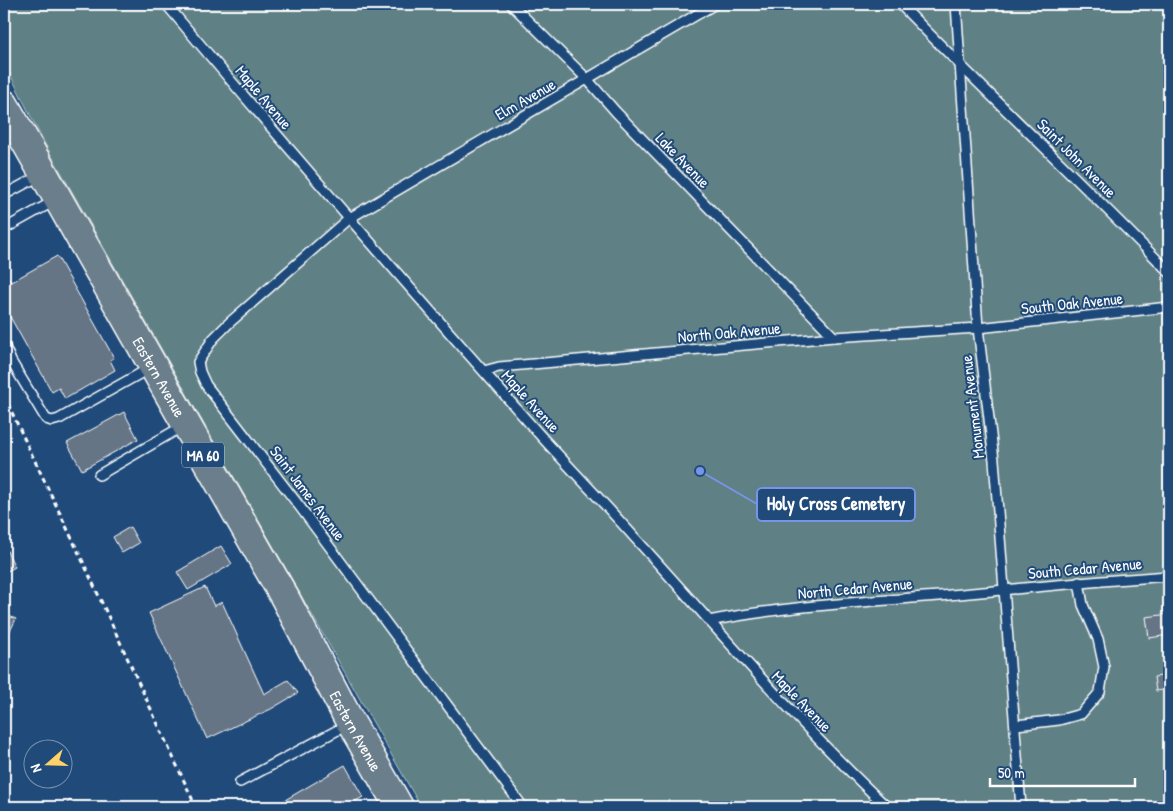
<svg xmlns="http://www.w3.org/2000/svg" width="1173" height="811" viewBox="0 0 1173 811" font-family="'Patrick Hand',sans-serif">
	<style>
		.green { fill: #5f8185; stroke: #afc0c2 }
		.building { fill: #667586; stroke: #fff }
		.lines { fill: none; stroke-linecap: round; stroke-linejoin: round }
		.service-casing { stroke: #fff; stroke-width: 12 }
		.primary-casing { stroke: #fff; stroke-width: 31 }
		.path { stroke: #fff; stroke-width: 3; stroke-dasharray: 5 4; stroke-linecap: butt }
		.service { stroke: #1f4a7a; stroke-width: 9 }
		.primary { stroke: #6b7e8b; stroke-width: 28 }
		.labels { text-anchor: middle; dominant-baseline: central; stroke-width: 4; stroke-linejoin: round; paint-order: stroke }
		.shield { fill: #1f4a7a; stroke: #bcc9d7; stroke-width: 1 }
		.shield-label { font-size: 15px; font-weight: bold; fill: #fff }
		.street-label { font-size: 16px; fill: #fff; stroke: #1f4a7a }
		.leader { fill: none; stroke: #7795e8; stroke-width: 2 }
		.callout-dot { fill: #7795e8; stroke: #1f4a7a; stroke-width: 2 }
		.callout { fill: #1f4a7a; stroke: #7795e8; stroke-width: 2 }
		.callout-label { font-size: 18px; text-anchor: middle; font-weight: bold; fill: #fff }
	</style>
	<rect width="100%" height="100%" fill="#1f4a7a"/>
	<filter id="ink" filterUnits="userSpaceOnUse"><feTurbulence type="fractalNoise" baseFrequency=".02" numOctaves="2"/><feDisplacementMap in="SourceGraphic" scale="10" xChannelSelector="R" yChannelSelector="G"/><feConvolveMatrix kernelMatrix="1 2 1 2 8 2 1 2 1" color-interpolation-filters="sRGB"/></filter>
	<g filter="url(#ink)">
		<!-- green -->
		<path class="green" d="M4 4H1169V807H421L40 135 4 62Z"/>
		<!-- building -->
		<g class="building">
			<path d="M57 256 114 358 110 360 115 370 65 399 59 388 52 392 4 306V268L11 282Z"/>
			<path d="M124 412 138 439 82 470 67 443Z"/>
			<path d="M130 527 139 543 122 553 113 537Z"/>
			<path d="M4 545 15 567 4 573Z"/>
			<path d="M221 546 232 564 188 590 177 572Z"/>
			<path d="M205 587 214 606 222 602 264 694 288 680 298 693 271 709 207 739 149 613Z"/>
			<path d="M4 614 16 619 4 643Z"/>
			<path d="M1169 614V635L1149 638 1146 617Z"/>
			<path d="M1169 675V689L1156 691 1154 677Z"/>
			<path d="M345 765 363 797 345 807H273Z"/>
			<path d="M70 800 77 807H67L65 805Z"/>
		</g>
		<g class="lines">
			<!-- service casing -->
			<g class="service-casing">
				<g id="service">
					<path d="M166 4C288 149 413 292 539 434 571 469 604 503 635 538 718 629 797 723 887 807"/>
					<path d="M511 4 587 79 616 112 834 337"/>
					<path d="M900 4C988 95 1081 181 1169 272"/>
					<path d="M956 4 978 328 994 460 1021 807"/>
					<path d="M4 195 41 175"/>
					<path d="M4 229 56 200"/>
					<path d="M4 345 11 361 46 419 52 421 59 419 150 368"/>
					<path d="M484 371 499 367 834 337 978 328 1169 307"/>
					<path d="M99 475 183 426"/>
					<path d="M709 621C785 606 862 602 939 596 1016 589 1092 581 1169 576"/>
					<path d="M1016 725 1059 720 1081 714 1100 692 1104 667 1098 639 1083 605 1079 582"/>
					<path d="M240 782 349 724"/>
					<path d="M523 807 300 507 206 385 200 372 198 362 213 339 229 323 348 219 715 4"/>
				</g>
			</g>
			<!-- primary casing -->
			<g class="primary-casing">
				<g id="primary">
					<path id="s1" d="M4 104 285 598 347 716 399 807"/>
				</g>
			</g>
			<!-- path -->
			<path class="path" d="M4 396 85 566 196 807"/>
			<!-- service -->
			<use href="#service" class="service"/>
			<!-- primary -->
			<use href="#primary" class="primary"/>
		</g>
	</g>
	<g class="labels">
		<!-- shield labels -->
		<rect class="shield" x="182" y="442.5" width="42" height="25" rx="4"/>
		<g class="shield-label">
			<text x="203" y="455">MA 60</text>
		</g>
		<!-- street labels -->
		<g class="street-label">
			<text transform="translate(264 97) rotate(50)">Maple Avenue</text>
			<text transform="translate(525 99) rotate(-30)">Elm Avenue</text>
			<text transform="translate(1077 158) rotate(45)">Saint John Avenue</text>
			<text transform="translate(683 160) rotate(46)">Lake Avenue</text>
			<text transform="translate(1072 303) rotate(-6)">South Oak Avenue</text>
			<text transform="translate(729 332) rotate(-5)">North Oak Avenue</text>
			<text stroke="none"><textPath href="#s1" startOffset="314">Eastern Avenue</textPath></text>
			<text transform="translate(531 401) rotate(48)">Maple Avenue</text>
			<text transform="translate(972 407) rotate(-97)">Monument Avenue</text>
			<text transform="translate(308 493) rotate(53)">Saint James Avenue</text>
			<text transform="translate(1085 568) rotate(-5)">South Cedar Avenue</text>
			<text transform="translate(855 588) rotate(-5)">North Cedar Avenue</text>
			<text transform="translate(802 701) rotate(46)">Maple Avenue</text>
			<text stroke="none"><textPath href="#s1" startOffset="719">Eastern Avenue</textPath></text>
		</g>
	</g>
	<!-- callouts -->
	<path class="leader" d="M700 471L757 504"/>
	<circle class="callout-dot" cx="700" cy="471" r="5"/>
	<rect class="callout" x="757" y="488" width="158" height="33" rx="5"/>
	<g class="callout-label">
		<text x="836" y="510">Holy Cross Cemetery</text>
	</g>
	<!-- margin -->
	<rect width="1173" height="811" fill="none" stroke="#1f4a7a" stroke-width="20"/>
	<rect x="10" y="10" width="1153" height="791" fill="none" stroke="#fff" stroke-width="2" filter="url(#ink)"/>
	<!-- north arrow -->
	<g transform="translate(48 764) rotate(250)"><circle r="24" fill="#1f4a7a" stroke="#7992af"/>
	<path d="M0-4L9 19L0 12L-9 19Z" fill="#ffd166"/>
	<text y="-8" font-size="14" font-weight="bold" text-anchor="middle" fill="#ffffff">N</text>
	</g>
	<!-- scale -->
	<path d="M990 778v8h145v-8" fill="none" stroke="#ffffff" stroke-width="2.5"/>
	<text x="998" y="778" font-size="15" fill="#ffffff" stroke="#1f4a7a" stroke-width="4" paint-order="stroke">50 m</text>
</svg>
